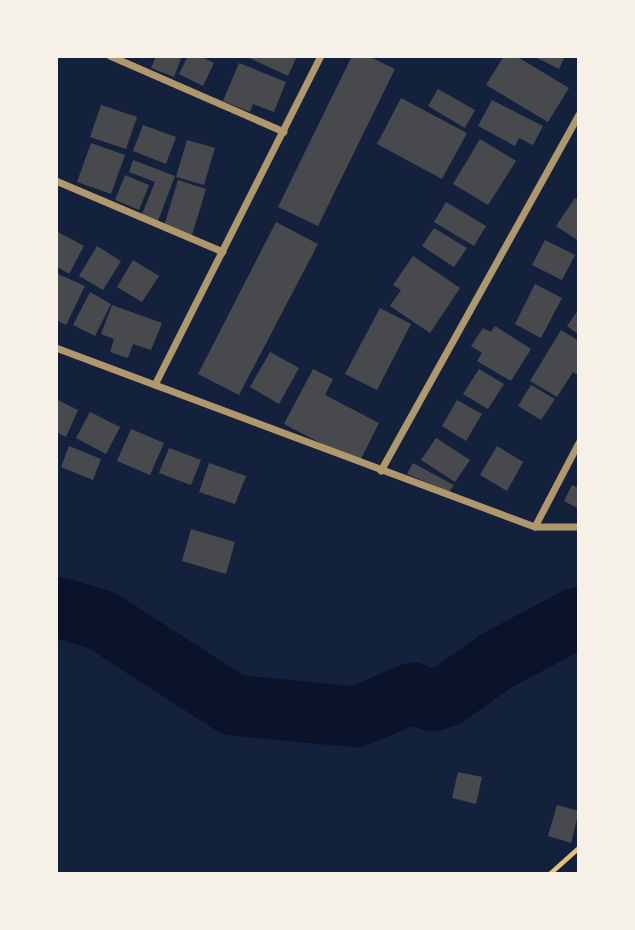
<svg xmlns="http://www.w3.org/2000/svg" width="635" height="930" viewBox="0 0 635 930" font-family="'PT Sans',sans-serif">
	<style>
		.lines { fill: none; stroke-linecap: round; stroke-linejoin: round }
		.river { stroke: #0b132b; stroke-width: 61 }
		.building { fill: #48494c }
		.path { stroke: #e5c07b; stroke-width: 4.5 }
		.minor { stroke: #b1986c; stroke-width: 7 }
	</style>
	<rect width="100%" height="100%" fill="#14213d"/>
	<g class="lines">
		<!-- river -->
		<path class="river" d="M56 607 101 620 233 705 356 717 413 693 432 701 447 696 496 661 579 617"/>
	</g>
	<!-- building -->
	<g class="building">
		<path d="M156 56H182L174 77 151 68Z"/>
		<path d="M188 56H200L214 63 203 86 179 74Z"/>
		<path d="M245 56H297L288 76Z"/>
		<path d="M352 56H368L395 69 318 226 278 207Z"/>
		<path d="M504 56H516L569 88 548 122 486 85Z"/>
		<path d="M533 56H565L559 69Z"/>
		<path d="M239 63 286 82 274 112 253 104 250 112 223 101Z"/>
		<path d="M438 89 475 110 465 128 428 106Z"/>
		<path d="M401 98 467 133 442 179 377 144Z"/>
		<path d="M492 100 543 126 533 145 519 138 515 146 478 126Z"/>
		<path d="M101 105 137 117 126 149 90 137Z"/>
		<path d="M143 125 176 137 166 164 133 151Z"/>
		<path d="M480 139 516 161 488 205 453 184Z"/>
		<path d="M187 140 215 148 204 185 176 177Z"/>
		<path d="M91 143 125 155 111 194 77 182Z"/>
		<path d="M133 160 175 176 158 221 142 214 155 182 129 172Z"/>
		<path d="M125 175 149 185 139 210 115 200Z"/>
		<path d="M178 180 206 189 192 235 164 226Z"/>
		<path d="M575 198 579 200V241L556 226Z"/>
		<path d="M446 202 486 226 474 246 434 222Z"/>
		<path d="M276 222 318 244 239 395 198 374Z"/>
		<path d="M434 228 467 248 454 267 422 246Z"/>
		<path d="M56 231 84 246 69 274 56 266Z"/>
		<path d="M545 240 575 255 562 280 532 265Z"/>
		<path d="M97 246 121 261 103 290 79 276Z"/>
		<path d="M413 256 460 288 430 333 390 306 401 290 393 285Z"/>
		<path d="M133 260 159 276 142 302 117 287Z"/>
		<path d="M56 273 85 286 66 325 56 320Z"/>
		<path d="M535 284 562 298 541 338 515 324Z"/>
		<path d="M90 292 111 304 95 336 73 325Z"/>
		<path d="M112 305 162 323 151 350 133 344 128 358 110 352 114 339 101 334Z"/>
		<path d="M380 308 411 324 377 390 345 374Z"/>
		<path d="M579 309V335L567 326Z"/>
		<path d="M495 326 531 349 511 381 477 361 482 353 471 346 483 328 491 332Z"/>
		<path d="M561 330 579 341V376L573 372 557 397 530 381Z"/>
		<path d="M270 352 299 368 279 404 250 387Z"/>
		<path d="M313 369 333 379 325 395 379 423 359 463 284 424Z"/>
		<path d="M479 369 504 384 488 409 463 394Z"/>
		<path d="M531 385 555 399 541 420 518 406Z"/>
		<path d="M56 399 78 410 66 437 56 432Z"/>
		<path d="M457 400 482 414 466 441 442 426Z"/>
		<path d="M90 412 120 427 106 454 76 438Z"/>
		<path d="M131 429 164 443 150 475 117 461Z"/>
		<path d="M436 438 470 460 455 482 421 460Z"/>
		<path d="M69 446 101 459 93 480 61 467Z"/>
		<path d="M497 446 523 462 507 491 480 475Z"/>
		<path d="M169 448 201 460 191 485 159 473Z"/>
		<path d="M209 463 246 476 235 504 199 492Z"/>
		<path d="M413 463 454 485 449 492 407 474Z"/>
		<path d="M572 485 579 488V509L564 501Z"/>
		<path d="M191 529 235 542 226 574 182 561Z"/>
		<path d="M458 772 482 777 476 804 452 798Z"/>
		<path d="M557 805 579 811 571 843 548 836Z"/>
	</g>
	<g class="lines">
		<!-- path -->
		<path class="path" d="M550 874 579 848"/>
		<!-- minor -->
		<g class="minor">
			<path d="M110 56 284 132"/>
			<path d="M56 181 223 252"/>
			<path d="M56 348 535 527H579"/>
			<path d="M155 385 321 56"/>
			<path d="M381 471 579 115"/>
			<path d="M535 527 579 443"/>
		</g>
	</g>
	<!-- border -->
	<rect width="635" height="930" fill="none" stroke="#f6f1e7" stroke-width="116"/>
</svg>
